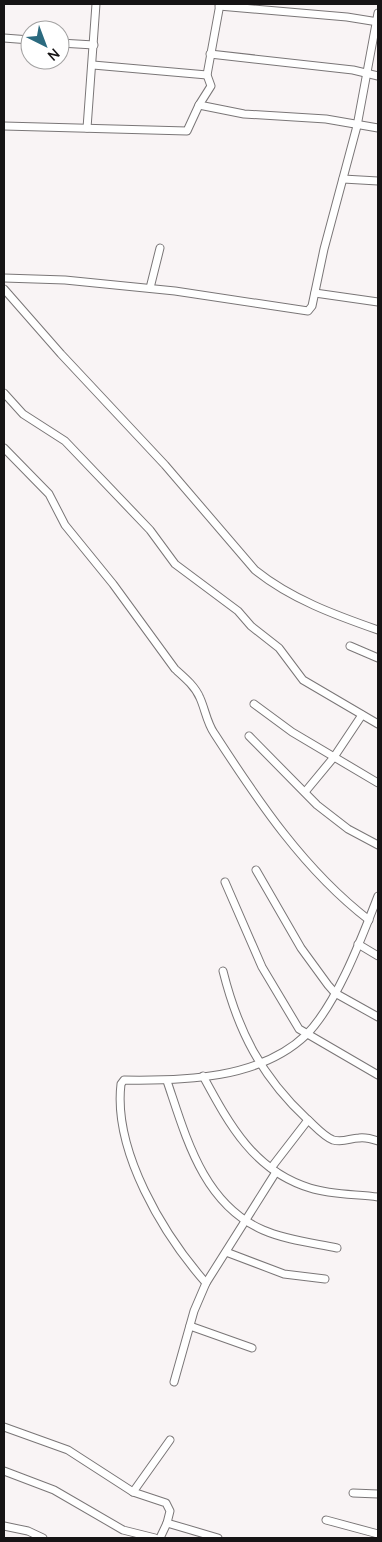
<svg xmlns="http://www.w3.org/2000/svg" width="382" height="1542" viewBox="0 0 382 1542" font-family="Manrope,sans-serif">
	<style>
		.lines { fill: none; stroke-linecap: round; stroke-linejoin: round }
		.street-casing { stroke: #7a7677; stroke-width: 9 }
		.street { stroke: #fff; stroke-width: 7 }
	</style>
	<rect width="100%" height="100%" fill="#f9f4f5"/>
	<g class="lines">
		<!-- street casing -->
		<g class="street-casing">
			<g id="street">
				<path d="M219 6 347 17 378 22"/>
				<path d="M4 38 30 40"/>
				<path d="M60 43 94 45"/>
				<path d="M210 54 353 70 378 76"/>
				<path d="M93 65 207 75"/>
				<path d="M199 105 244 114 326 119 378 128"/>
				<path d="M4 126 187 131 199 105 211 86 207 75 220 4"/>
				<path d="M87 128 96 4"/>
				<path d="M343 179 378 181"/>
				<path d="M4 278 65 280 175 291 308 311 312 306 324 249 357 126 378 13"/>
				<path d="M150 288 160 248"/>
				<path d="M4 289 61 354 165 465 255 570C291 599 335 615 378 630"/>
				<path d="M315 293 378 302"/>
				<path d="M4 393 23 414 65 441 150 530 175 564 238 611 251 626 279 648 303 680 378 724"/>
				<path d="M4 448 49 494 65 525 113 584 175 669C184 677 195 686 200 698 205 709 207 723 214 733 258 801 304 870 369 920"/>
				<path d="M350 646 378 658"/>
				<path d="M254 704 292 732 378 783"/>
				<path d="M249 736 317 805 348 829 378 845"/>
				<path d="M305 792 334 757 362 715"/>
				<path d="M256 870 301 948 328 985 335 993 378 1017"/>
				<path d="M225 882 262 967 299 1029 378 1075"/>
				<path d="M358 944 378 956"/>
				<path d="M223 971C238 1031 261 1076 307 1119 315 1126 323 1136 333 1140 344 1143 350 1138 359 1138 366 1137 372 1139 378 1141"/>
				<path d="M203 1076C229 1124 254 1171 310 1188 332 1195 356 1194 378 1197"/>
				<path d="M167 1081C186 1137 203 1204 263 1230 286 1240 313 1243 337 1248"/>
				<path d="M271 1168 308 1120"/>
				<path d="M226 1252 284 1274 325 1279"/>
				<path d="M206 1283C163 1234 113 1151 121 1084L124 1080C184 1081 260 1079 306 1035 337 1004 362 937 378 896"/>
				<path d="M190 1326 252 1348"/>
				<path d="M174 1382 194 1311 206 1283 276 1172"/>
				<path d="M4 1427 68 1450 133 1492 166 1503 170 1511 167 1523 218 1538"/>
				<path d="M4 1471 54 1490 123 1530 155 1538"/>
				<path d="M133 1492 170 1440"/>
				<path d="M353 1493 378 1494"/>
				<path d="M326 1520 378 1534"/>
				<path d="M4 1526 28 1531 43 1538"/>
				<path d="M160 1538 167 1523"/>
			</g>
		</g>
		<!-- street -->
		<use href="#street" class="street"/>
	</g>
	<!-- border -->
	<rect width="382" height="1542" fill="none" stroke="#161415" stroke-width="10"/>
	<!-- north arrow -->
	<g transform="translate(45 45) rotate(138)"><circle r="24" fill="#ffffff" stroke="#a2a1a1"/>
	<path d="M0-4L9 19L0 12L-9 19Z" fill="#2b6a7f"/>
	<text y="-8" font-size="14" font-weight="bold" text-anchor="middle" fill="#161415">N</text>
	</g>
</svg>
